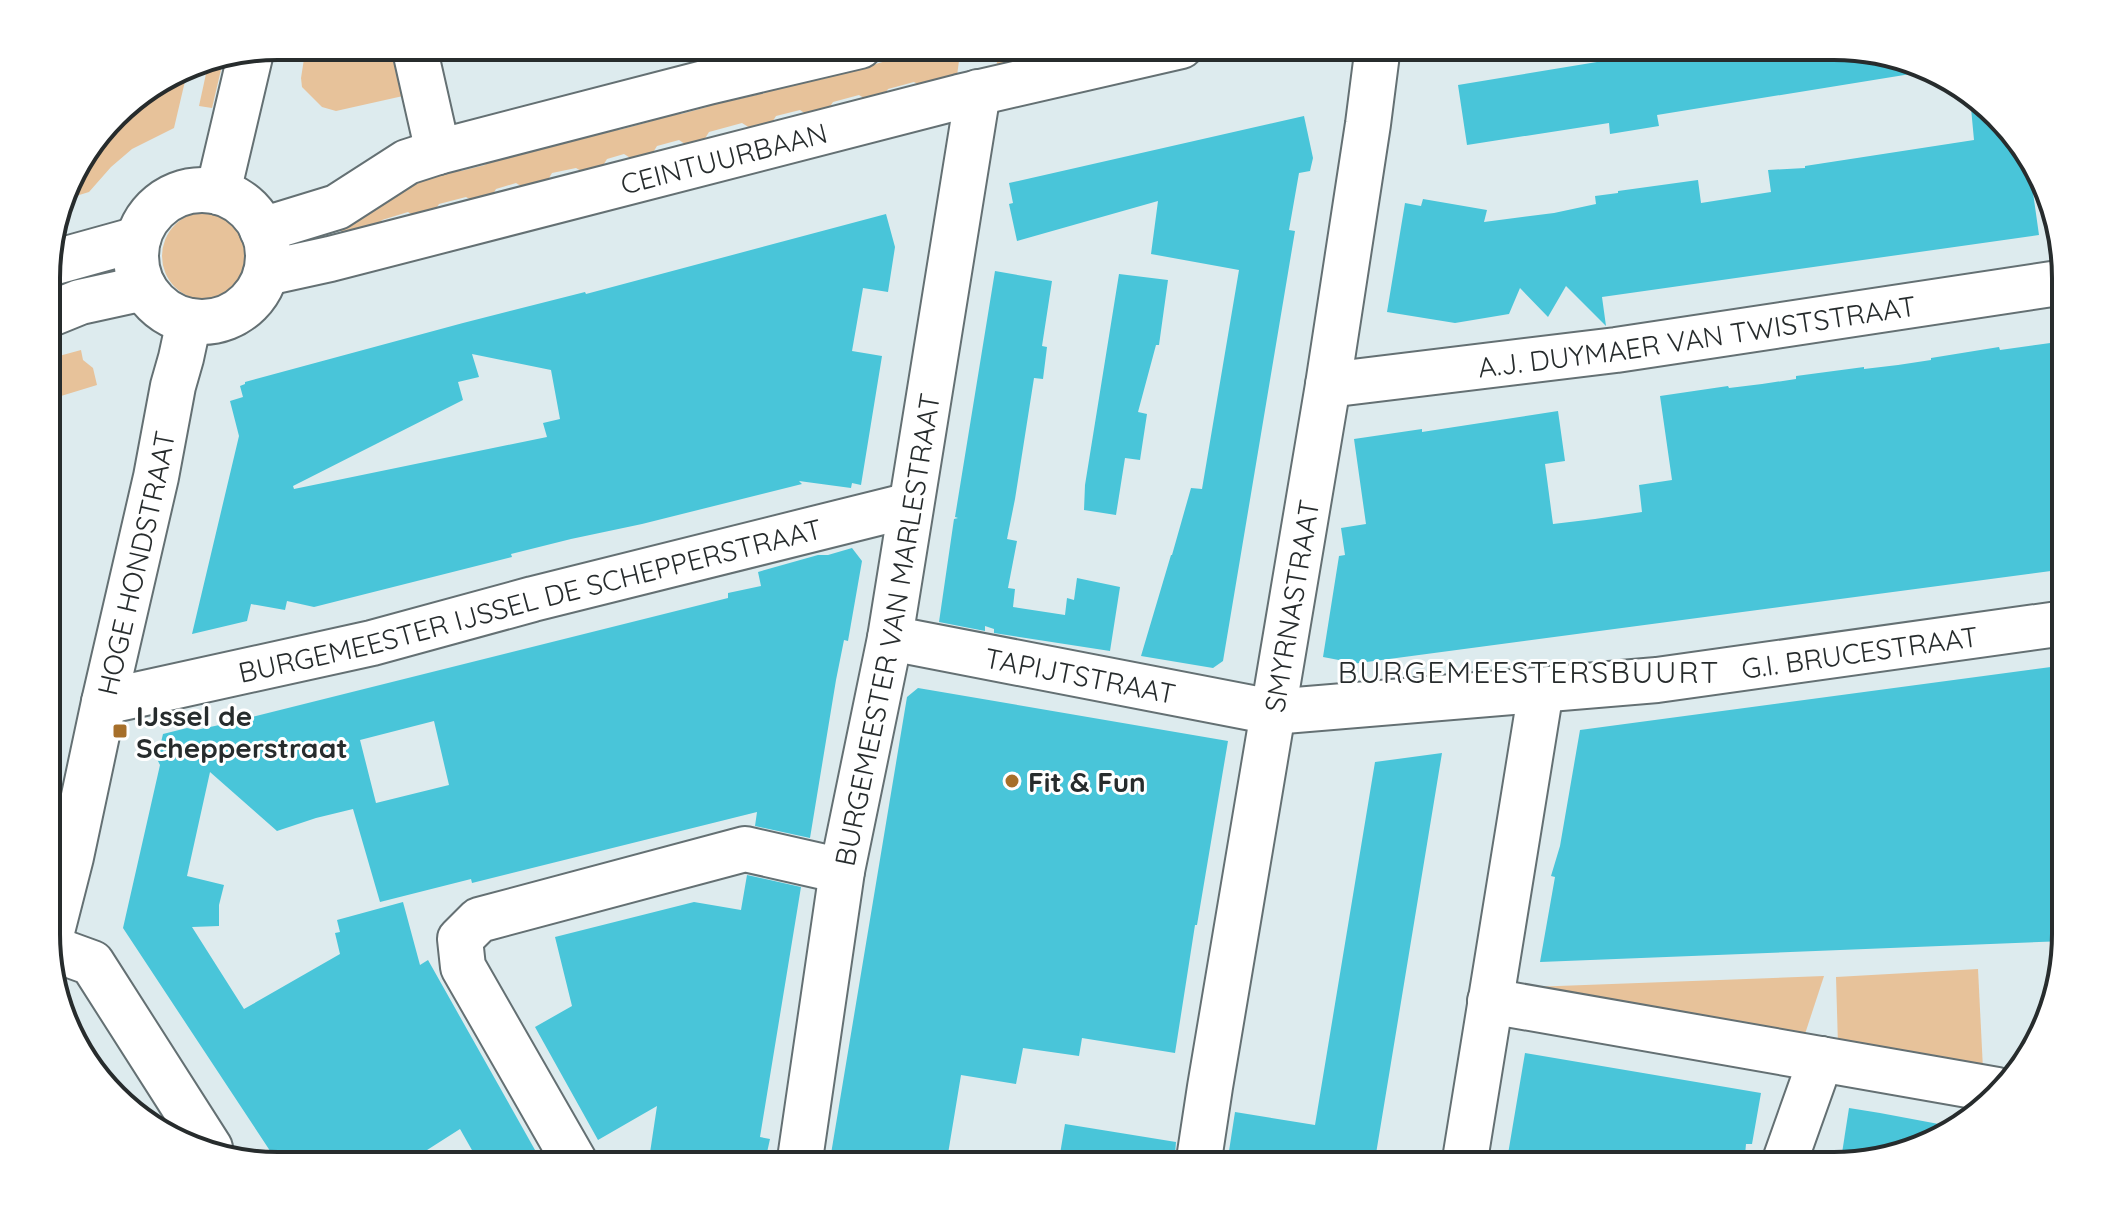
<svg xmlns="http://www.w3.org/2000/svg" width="2112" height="1212" viewBox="0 0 2112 1212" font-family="Quicksand,sans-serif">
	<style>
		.green { fill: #e7c29a }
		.building { fill: #49c5d9; fill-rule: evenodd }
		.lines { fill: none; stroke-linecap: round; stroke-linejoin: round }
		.minor-casing { stroke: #647073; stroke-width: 48 }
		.minor { stroke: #fff; stroke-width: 44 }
		.poi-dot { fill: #a66f2a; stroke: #fff; stroke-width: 3 }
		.labels { text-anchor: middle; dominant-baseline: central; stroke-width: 6; stroke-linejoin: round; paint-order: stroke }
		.street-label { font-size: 28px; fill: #272c2d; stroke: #fff }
		.poi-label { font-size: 28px; font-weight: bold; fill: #272c2d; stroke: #fff; text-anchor: start }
		.neighbourhood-label { font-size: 30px; letter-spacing: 2px; fill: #272c2d; stroke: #fff }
		.rim { fill: none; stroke: #272c2d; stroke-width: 4 }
	</style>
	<rect width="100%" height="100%" fill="#ddebee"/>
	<!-- green -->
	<g class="green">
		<path d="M306 46H389L403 96 336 111 322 107 302 87 301 78Z"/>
		<path d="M941 46H961L956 83 928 90 914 82 888 89 878 104 875 105 859 95 833 102 823 117 815 120 800 110 776 116 766 132 758 133 742 123 709 132 699 148 694 150 679 140 657 146 647 162 640 164 624 154 607 159 597 175 591 177 576 168 552 173 542 190 532 193 516 183 496 189 487 204 482 206 466 197 439 204 429 220 424 222 408 212 382 220 372 235 344 242 338 220 445 162 461 171 485 165 494 149 498 148 514 156 541 149 550 133 568 142 591 136 601 120 619 130 652 121 661 106 665 105 681 114 707 107 717 90 734 100 765 93 775 77 779 76 794 85 827 78 836 62 851 71 886 61 894 48 897 47 913 56 938 49Z"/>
		<path d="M1000 46H1065L1061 47 1052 63 995 73Z"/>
		<path d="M224 57 212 108 199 106 209 60Z"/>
		<path d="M189 64 174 128 132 149 111 167 89 192 63 200 70 175 125 104Z"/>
		<circle cx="206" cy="256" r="44"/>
		<path d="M81 350 83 360 93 368 97 385 48 400V359Z"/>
		<path d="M1978 969 1983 1069 1838 1045 1836 977Z"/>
		<path d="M1824 976 1803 1040 1531 987Z"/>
	</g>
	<!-- building -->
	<g class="building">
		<path d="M1694 46H1834L1929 71 1657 115 1659 126 1610 134 1609 123 1467 145 1458 85Z"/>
		<path d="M1970 97 2027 150 2039 235 1602 297 1606 326 1566 286 1548 317 1520 288 1509 314 1455 323 1387 312 1405 203 1421 206 1423 199 1487 210 1484 222 1554 213 1596 204 1595 196 1618 193V191L1698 180 1701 203 1771 192 1768 170 1805 168V166L1974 140Z"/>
		<path d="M1304 116 1313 158 1310 171 1299 173 1289 230 1295 231 1223 661 1213 668 1141 656 1171 555H1172L1191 488 1202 489 1239 270 1151 254 1158 201 1017 241 1009 204 1013 203 1009 183Z"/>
		<path d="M886 214 895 247 888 292 863 288 852 351 882 356 861 485 852 483 851 488 799 481 802 484 642 524 571 539 511 554 512 557 314 607 287 601 285 610 251 604 247 621 192 634 239 436 230 401 243 397 240 386 245 384V382L463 323 585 292 586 294ZM472 354 551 370 560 419 543 423 547 437 294 489 293 486 463 400 458 382 479 377Z"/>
		<path d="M995 271 1052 281 1042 346 1047 347 1043 379 1034 378 1015 499 1007 539 1017 541 1008 588 1015 589 1013 607 1065 615 1067 598 1074 600 1077 578 1120 587 1110 651 994 633V629L985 626V631L939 622 954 519 958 518 955 517Z"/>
		<path d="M1119 274 1168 280 1159 345H1156L1138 412 1147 414 1140 460 1125 458 1116 515 1084 510 1085 485Z"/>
		<path d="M2065 341V391L2056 392 2058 399H2056L2065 456 2066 569 1344 665V661L1323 657 1339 556 1345 555 1341 528 1366 524 1354 439 1422 429V432L1558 411 1565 461 1545 464 1553 524 1595 519 1642 512 1639 485 1672 480 1660 396 1728 386 1729 388 1762 384 1796 379V376L1864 367V369L1898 365 1931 360V358L1999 347 2000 350Z"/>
		<path d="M852 548 862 561 848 641 844 640 836 680 810 838 755 826 757 812 472 883 471 879 380 902 353 809 316 818 277 831 210 772 187 876 224 885 219 905V926L192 927 244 1009 340 954 335 933 340 932 337 920 403 902 420 965 428 960 544 1166H481L460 1129 402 1166H280L123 928 160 765 157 759 163 734 187 728 196 730 224 724 728 598V593L761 586 758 572 818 555H828ZM434 721 449 785 376 803 360 740Z"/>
		<path d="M2066 665V941L1540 962 1555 877 1551 876 1560 846 1580 730Z"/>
		<path d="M918 688 1228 741 1197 925H1195L1175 1053 1082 1038 1079 1056 1023 1048 1016 1084 961 1075 946 1166H829L907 697Z"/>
		<path d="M1442 753 1374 1166H1319L1229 1151 1235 1112 1315 1125 1375 762Z"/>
		<path d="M747 875 801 887 760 1137 770 1139 764 1166H648L657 1106 598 1140 535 1027 572 1006 555 937 694 902 741 910Z"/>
		<path d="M1525 1053 1761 1093 1752 1144H1746L1744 1166H1506Z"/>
		<path d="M1849 1108 1880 1113 1960 1128 1848 1166H1840Z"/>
		<path d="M1065 1124 1176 1142 1174 1166H1058Z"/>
	</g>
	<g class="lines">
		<!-- minor casing -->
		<g class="minor-casing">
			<g id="minor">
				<path d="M414 46 438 152"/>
				<circle cx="202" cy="256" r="66"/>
				<path d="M218 192 251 52"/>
				<path d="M262 230 337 207 407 162 438 152 708 82 860 46"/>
				<path d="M48 264 138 239"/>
				<path id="s1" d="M266 273 330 259 959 97 1181 46"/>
				<path d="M48 315 80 302 144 288"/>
				<path id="s2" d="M1328 385 1616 350 2065 282"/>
				<path id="s3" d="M890 638 1272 712 1657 680 2065 623"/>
				<path id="s4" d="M104 702 372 643 533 599 910 505"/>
				<path id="s5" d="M48 947 71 857 104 702 156 477 173 386 181 358 189 321"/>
				<path d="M48 947 92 963 210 1148"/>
				<path d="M1490 1001 1997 1090"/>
				<path d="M577 1166 463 967 460 939 479 920 745 849 842 871"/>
				<path id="s6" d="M799 1166 842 871 890 638 978 92"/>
				<path id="s7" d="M1198 1166 1210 1087 1328 385 1368 124 1378 46"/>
				<path d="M1464 1166 1541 690"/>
				<path d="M1783 1166 1821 1059"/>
			</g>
		</g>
		<!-- minor -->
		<use href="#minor" class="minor"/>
	</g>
	<!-- markers -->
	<g class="poi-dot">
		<rect x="112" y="723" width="16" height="16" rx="4"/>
		<circle cx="1012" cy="781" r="8"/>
	</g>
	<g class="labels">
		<!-- street labels -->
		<g class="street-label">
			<text stroke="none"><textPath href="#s1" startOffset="472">CEINTUURBAAN</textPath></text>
			<text stroke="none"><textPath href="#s2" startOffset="372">A.J. DUYMAER VAN TWISTSTRAAT</textPath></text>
			<text stroke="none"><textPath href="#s5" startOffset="394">HOGE HONDSTRAAT</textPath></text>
			<text stroke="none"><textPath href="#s4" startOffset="438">BURGEMEESTER IJSSEL DE SCHEPPERSTRAAT</textPath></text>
			<text stroke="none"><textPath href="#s7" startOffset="568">SMYRNASTRAAT</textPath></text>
			<text stroke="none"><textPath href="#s6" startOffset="544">BURGEMEESTER VAN MARLESTRAAT</textPath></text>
			<text stroke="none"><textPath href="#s3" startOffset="980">G.I. BRUCESTRAAT</textPath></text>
			<text stroke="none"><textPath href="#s3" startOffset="194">TAPIJTSTRAAT</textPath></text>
		</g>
		<!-- poi labels -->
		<g class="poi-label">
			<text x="136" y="715">IJssel de<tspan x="136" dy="32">Schepperstraat</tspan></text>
			<text x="1028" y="781">Fit &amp; Fun</text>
		</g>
		<!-- neighbourhood labels -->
		<g class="neighbourhood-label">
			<text x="1529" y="672">BURGEMEESTERSBUURT</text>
		</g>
	</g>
	<!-- crop -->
	<path d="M0 0H2112V1212H0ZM278 60H1834A218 218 0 0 1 2052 278V934A218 218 0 0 1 1834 1152H278A218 218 0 0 1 60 934V278A218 218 0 0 1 278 60Z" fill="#fff" fill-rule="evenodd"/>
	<path class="rim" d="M278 60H1834A218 218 0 0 1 2052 278V934A218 218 0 0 1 1834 1152H278A218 218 0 0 1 60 934V278A218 218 0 0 1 278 60Z"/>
</svg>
